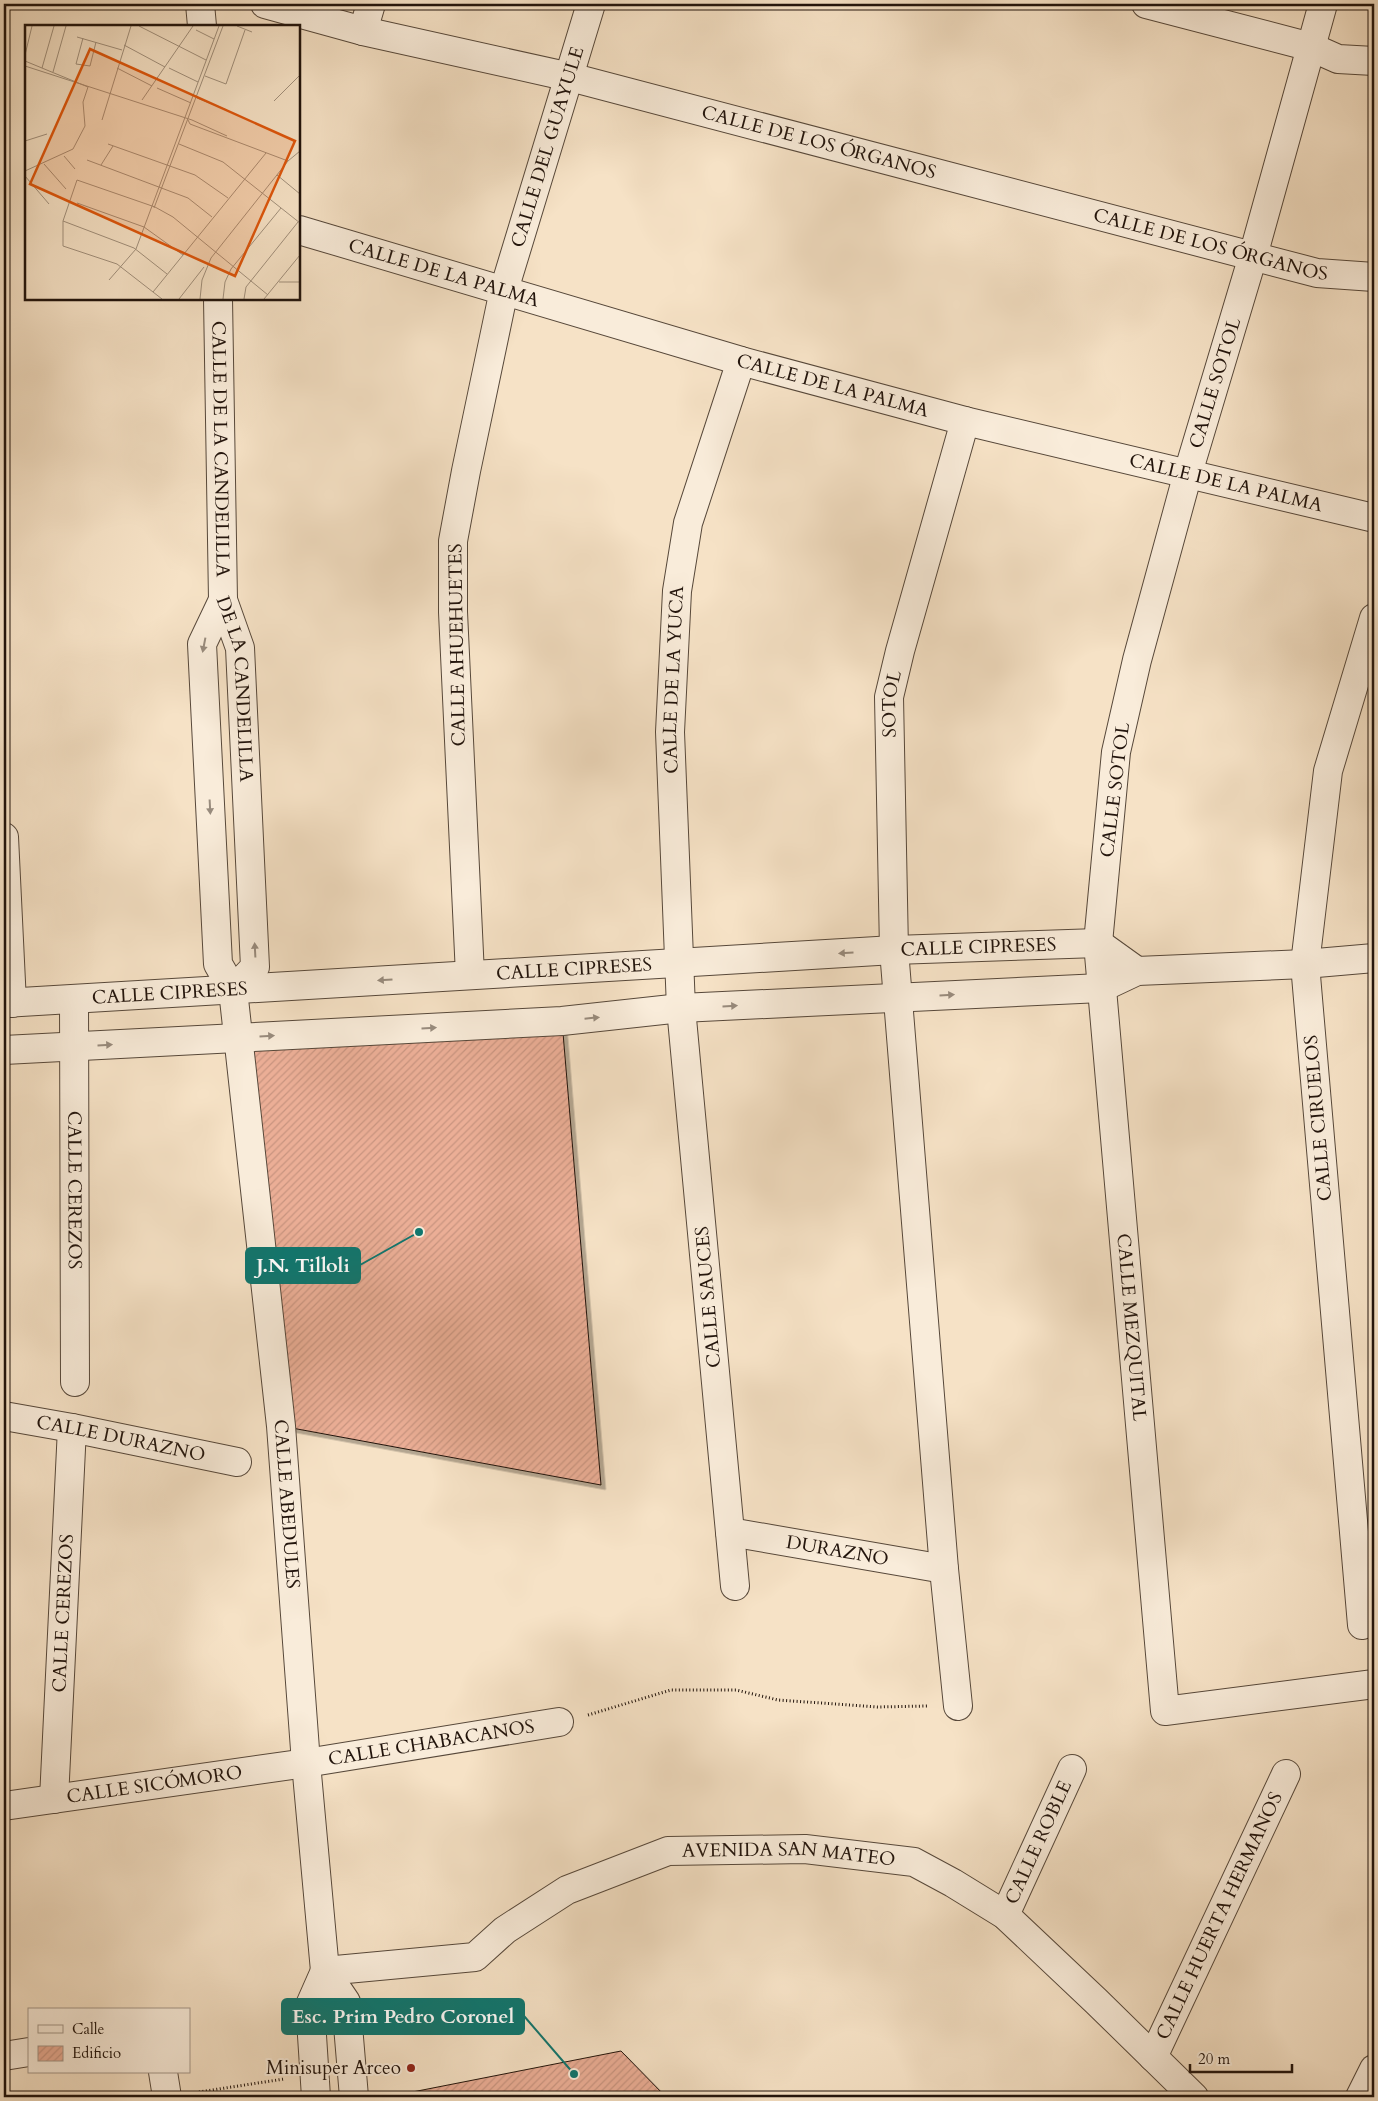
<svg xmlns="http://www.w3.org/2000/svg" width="1378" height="2101" viewBox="0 0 1378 2101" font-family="Cardo,serif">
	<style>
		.building { fill: url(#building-hatch); stroke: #22140c; filter: url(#shadow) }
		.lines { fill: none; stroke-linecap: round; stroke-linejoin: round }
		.street-casing { stroke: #57483a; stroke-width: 30 }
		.path { stroke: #22140c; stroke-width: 3; stroke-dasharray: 1 2.5; stroke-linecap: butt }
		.street { stroke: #f9ecda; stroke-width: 28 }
		.oneway { fill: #988b7d }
		.poi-dot { fill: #8f2418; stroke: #f9ecda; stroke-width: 2 }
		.labels { text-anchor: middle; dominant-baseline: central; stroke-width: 4; stroke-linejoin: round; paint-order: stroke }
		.street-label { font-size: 19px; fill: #22140c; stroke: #f9ecda }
		.poi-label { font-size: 19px; fill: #22140c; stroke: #f9ecda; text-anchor: end }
		.inset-road { fill: none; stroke: #a1907c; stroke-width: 1 }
		.view { fill: #de560c; fill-opacity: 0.15; stroke: #de560c; stroke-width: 2.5 }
		.inset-edge { fill: none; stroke: #22140c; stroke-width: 2.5 }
		.leader { fill: none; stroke: #0f766e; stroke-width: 2 }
		.callout-dot { fill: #0f766e; stroke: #f9ecda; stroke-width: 2 }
		.callout { fill: #0f766e; stroke: #0f766e; stroke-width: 2 }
		.callout-label { font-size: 20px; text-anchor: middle; font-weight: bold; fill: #fff }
	</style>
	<defs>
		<pattern id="building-hatch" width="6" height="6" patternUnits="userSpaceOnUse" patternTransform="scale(1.25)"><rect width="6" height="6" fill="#ebae96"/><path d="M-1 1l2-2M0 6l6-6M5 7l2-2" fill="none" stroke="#c99580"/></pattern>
		<filter id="shadow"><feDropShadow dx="4.5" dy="4.5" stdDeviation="0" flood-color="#0004"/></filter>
	</defs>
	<rect width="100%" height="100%" fill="#f6e2c6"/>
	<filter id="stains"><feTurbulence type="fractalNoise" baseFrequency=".004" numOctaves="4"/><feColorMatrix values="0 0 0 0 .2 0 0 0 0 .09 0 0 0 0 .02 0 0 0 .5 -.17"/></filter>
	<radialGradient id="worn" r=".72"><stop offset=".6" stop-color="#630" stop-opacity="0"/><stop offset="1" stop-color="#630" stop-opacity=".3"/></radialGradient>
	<!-- building -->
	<g class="building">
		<path d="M562 1021 601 1485 281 1426 237 1038Z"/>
		<path d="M621 2051 666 2097H387Z"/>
	</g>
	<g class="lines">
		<!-- street casing -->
		<g class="street-casing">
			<g id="street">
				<path d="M200 4 202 26"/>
				<path id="s1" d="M265 4 363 31 570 77 1317 273 1374 277"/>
				<path d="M1146 4 1311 47 1338 59 1374 61"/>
				<path id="s2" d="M1323 4 1253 256 1188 473 1137 660 1116 752 1098 943 1165 1711 1374 1684"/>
				<path d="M363 31 371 4"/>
				<path id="s3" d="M299 230 741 361 965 421 1374 518"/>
				<path id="s4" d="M218 299 223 600 240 648 255 967 233 990"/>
				<path id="s5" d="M223 600 202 644 218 964 233 990 281 1426 306 1763 325 1971 346 2002 354 2097"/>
				<path d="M4 837 12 1003"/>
				<path id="s6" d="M470 975 453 612V541L466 471 504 290 591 4"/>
				<path id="s7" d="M74 1000 75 1382"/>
				<path id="s8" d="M4 1003 894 950 1098 943 1137 971"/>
				<path d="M4 1050 562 1021 681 1008 1101 988 1137 971 1305 964 1374 958"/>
				<path id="s9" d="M4 1416 72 1428 237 1462"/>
				<path id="s10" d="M730 1532 944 1569"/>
				<path id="s11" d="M735 1586 681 1008 670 732 677 591 688 523 741 361"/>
				<path d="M1362 1625 1305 964 1328 771 1374 618"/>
				<path id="s12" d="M958 1706 944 1569 894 950 889 697 900 651 965 421"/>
				<path id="s13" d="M54 1799 72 1428"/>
				<path id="s14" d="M4 1806 306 1763 559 1722"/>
				<path id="s15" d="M1005 1915 1072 1769"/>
				<path id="s16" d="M325 1971 475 1957 505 1930 567 1890 668 1851 805 1849 914 1862 953 1883 1005 1915 1096 2001 1194 2097"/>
				<path d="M4 2056 29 2052"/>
				<path id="s17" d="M1153 2057 1286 1774"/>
				<path d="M163 2072 167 2097"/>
				<path d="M316 2097 310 2005 325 1971"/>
				<path d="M1360 2097 1374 2069"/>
			</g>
		</g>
		<!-- path -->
		<g class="path">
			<path d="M588 1715 671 1690H736L778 1700 877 1707 927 1706"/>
			<path d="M199 2092 284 2079"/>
		</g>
		<!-- street -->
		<use href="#street" class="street"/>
	</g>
	<!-- one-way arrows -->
	<defs><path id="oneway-solid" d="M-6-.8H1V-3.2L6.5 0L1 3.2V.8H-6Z" transform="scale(1.25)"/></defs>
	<g class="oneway">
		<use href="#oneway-solid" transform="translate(204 645) rotate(101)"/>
		<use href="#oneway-solid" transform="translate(210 807) rotate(87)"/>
		<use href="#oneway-solid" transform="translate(255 950) rotate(-93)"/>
		<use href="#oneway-solid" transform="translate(846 953) rotate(177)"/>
		<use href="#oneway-solid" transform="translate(385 980) rotate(176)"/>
		<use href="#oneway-solid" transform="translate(947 995) rotate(-3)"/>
		<use href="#oneway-solid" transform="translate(730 1006) rotate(-3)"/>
		<use href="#oneway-solid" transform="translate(592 1018) rotate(-6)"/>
		<use href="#oneway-solid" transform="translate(429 1028) rotate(-3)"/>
		<use href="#oneway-solid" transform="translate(267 1036) rotate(-3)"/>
		<use href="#oneway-solid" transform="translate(105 1045) rotate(-3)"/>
	</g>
	<!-- markers -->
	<circle class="poi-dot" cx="411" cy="2068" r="5"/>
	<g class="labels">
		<!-- street labels -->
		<g class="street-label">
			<text stroke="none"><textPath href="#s1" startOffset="571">CALLE DE LOS ÓRGANOS</textPath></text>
			<text stroke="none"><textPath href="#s6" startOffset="840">CALLE DEL GUAYULE</textPath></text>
			<text stroke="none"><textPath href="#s1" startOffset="976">CALLE DE LOS ÓRGANOS</textPath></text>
			<text stroke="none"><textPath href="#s3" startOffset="151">CALLE DE LA PALMA</textPath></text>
			<text transform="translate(1215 383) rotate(-73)">CALLE SOTOL</text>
			<text stroke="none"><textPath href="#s3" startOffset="556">CALLE DE LA PALMA</textPath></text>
			<text stroke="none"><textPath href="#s4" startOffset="150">CALLE DE LA CANDELILLA</textPath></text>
			<text stroke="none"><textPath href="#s3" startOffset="961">CALLE DE LA PALMA</textPath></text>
			<text transform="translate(457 645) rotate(-91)">CALLE AHUEHUETES</text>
			<text stroke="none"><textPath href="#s11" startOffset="909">CALLE DE LA YUCA</textPath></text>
			<text stroke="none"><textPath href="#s4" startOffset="392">DE LA CANDELILLA</textPath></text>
			<text stroke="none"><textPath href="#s12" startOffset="1005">SOTOL</textPath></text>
			<text transform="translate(1115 790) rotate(-83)">CALLE SOTOL</text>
			<text stroke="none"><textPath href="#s8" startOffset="976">CALLE CIPRESES</textPath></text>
			<text stroke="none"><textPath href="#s8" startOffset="571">CALLE CIPRESES</textPath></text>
			<text stroke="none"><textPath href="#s8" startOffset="166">CALLE CIPRESES</textPath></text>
			<text transform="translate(1318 1118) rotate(-95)">CALLE CIRUELOS</text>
			<text stroke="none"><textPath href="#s7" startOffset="190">CALLE CEREZOS</textPath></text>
			<text transform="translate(708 1297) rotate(-95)">CALLE SAUCES</text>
			<text stroke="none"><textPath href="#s2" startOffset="1354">CALLE MEZQUITAL</textPath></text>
			<text stroke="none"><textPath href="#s9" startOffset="119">CALLE DURAZNO</textPath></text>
			<text stroke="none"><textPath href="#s5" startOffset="916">CALLE ABEDULES</textPath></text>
			<text stroke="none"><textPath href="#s10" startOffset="109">DURAZNO</textPath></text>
			<text stroke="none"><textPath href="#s13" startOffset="186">CALLE CEREZOS</textPath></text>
			<text stroke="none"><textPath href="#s14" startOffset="432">CALLE CHABACANOS</textPath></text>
			<text stroke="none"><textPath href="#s14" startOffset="152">CALLE SICÓMORO</textPath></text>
			<text stroke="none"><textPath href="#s15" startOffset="80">CALLE ROBLE</textPath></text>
			<text stroke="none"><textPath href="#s16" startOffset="494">AVENIDA SAN MATEO</textPath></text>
			<text stroke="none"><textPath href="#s17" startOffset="156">CALLE HUERTA HERMANOS</textPath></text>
		</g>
		<!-- poi labels -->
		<g class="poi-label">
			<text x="401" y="2068">Minisuper Arceo</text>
		</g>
	</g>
	<!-- overview -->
	<g transform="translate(25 25)">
		<rect width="275" height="275" fill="#f6e2c6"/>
		<path class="inset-road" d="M114 1 181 35M212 1 227 7M171 5 189 14M52 12 97 25M58 13 51 39 65 41 71 17M99 20 140 42M0 30 7 1M0 36 63 62M0 41 167 95 202 111M17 43 29 1M92 43 127 61M144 43 173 57M28 47 41 1M180 51 201 59 220 5M132 63 166 78M172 73 202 85M117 75 168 1M249 76 275 50M77 95 106 1M163 95 165 99 263 136M0 116 22 109M83 119 170 150 203 173M154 119 198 137 275 198M39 131 50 144M62 135 163 173 187 192M19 139 41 164M76 140 88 121M0 146 48 124 60 101 58 77 63 62M252 150 275 169M0 151 24 179M52 178 119 202 158 230M129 183 198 1M38 196 109 223 142 249M84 255 111 224 194 1M254 257H275M128 267 241 128M137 274 92 239 38 221V196L52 155 130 182 148 192 243 270M154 274 179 242M175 274 177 255 186 233 263 136 275 126M198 274 200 257 206 244 256 183M219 274 221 262 273 197M239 274 275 230"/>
		<path class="view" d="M65 24 270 116 210 251 5 159Z"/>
		<rect width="275" height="275" class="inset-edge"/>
	</g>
	<!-- callouts -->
	<path class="leader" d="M419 1232L360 1265M574 2074L524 2016"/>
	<g class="callout-dot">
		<circle cx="419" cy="1232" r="5"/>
		<circle cx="574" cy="2074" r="5"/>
	</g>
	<g class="callout">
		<rect x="246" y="1248" width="114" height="35" rx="5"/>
		<rect x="282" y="1999" width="242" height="35" rx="5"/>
	</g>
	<g class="callout-label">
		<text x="303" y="1272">J.N. Tilloli</text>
		<text x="403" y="2023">Esc. Prim Pedro Coronel</text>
	</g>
	<!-- margin -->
	<rect width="1378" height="2101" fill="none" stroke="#f6e2c6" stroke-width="20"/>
	<rect x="5" y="5" width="1368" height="2091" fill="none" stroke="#22140c" stroke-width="2.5"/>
	<rect x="10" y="10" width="1358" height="2081" fill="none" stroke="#22140c"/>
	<!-- legend -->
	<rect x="28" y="2008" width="162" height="65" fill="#f9ecda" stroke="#a39688"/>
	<rect x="38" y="2025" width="25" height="8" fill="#f9ecda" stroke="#a39688"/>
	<text x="72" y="2034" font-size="15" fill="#22140c">Calle</text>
	<rect x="38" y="2046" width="25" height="15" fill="url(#building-hatch)" stroke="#a39688"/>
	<text x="72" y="2058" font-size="15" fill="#22140c">Edificio</text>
	<!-- scale -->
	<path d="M1190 2064v8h102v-8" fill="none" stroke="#22140c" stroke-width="2.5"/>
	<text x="1198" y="2064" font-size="15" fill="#22140c" stroke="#f9ecda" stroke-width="4" paint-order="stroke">20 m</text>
	<rect width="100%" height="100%" filter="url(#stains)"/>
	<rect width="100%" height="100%" fill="url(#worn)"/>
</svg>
